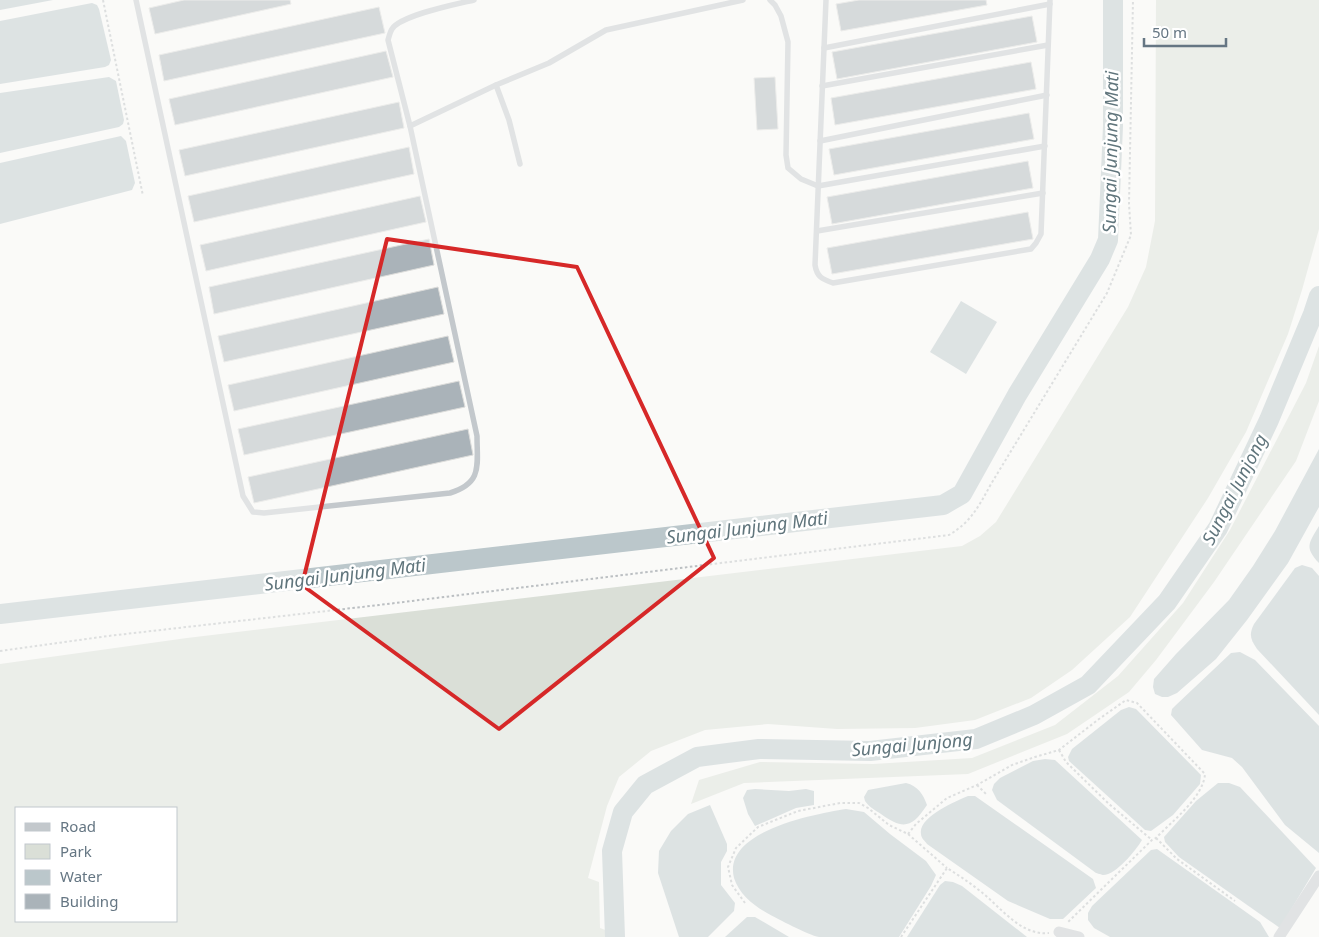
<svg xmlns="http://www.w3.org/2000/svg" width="1319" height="937" viewBox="0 0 1319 937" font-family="'Noto Sans',sans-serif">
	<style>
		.green { fill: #dadfd7; fill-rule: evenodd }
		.water { fill: #bbc7cb }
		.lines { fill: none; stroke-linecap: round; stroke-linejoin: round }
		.river { stroke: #bbc7cb; stroke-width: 20 }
		.building { fill: #aab3b9; stroke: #dcdcda }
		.path { stroke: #bbbfc2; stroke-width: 2; stroke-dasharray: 2.5 2.5; stroke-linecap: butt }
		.service { stroke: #c3c8cc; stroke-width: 5.5 }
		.minor { stroke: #c3c8cc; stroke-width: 11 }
		.marked { fill: none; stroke: #d62828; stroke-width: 4; stroke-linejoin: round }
		.labels { text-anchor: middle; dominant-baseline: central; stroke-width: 5; stroke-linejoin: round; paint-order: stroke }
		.water-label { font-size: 18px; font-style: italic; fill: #60757c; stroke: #fff }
	</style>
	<rect width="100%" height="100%" fill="#fafaf8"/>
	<!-- green -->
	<g class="green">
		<path d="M1156 0H1319V229L1302 290 1288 334 1246 432 1208 498 1130 617 1072 670 1031 698 975 720 915 728 837 729 768 724 705 730 651 751 619 777 607 806 588 878 599 882 600 928 608 931V937H0V664L187 638 962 546 980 536 996 522 1128 307 1146 267 1155 221ZM176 808V921H16V808Z"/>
		<path d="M1319 346V401L1296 461 1214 582 1156 660 1129 692 1067 734 968 774 744 783 691 804 699 780 760 762 873 764 972 758 1055 725 1118 676 1183 603 1230 530 1306 383Z"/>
	</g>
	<!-- water -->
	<g class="water">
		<path d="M0 0H53L0 10Z"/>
		<path d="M92 3 97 5 99 9 111 60 109 65 105 67 0 84V21Z"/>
		<path d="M109 77 116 81 124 120 123 124 119 127 0 153V93Z"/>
		<path d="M121 136 126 141 135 183 132 190 0 224V163Z"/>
		<path d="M961 301 997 322 966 374 930 352Z"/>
		<path d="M1319 449V507L1288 563 1247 620 1216 659 1177 693 1168 697H1162L1155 694 1153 687 1154 679 1176 654 1229 600 1253 566 1275 531Z"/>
		<path d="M1319 526V563C1304 547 1309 543 1319 526Z"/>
		<path d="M1302 565 1312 568 1319 576V715L1257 649C1250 639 1249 634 1254 624L1295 568Z"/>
		<path d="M1240 652 1255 660 1319 726V853L1285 825 1242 767 1232 758 1202 750 1171 715 1172 709 1176 705 1231 653Z"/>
		<path d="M1129 707 1136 709 1201 775 1200 784 1173 815 1151 831 1145 830 1069 761 1068 757 1072 749 1121 710Z"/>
		<path d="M1045 759 1055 760 1142 840C1136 850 1116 875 1103 875 1103 875 1096 873 1096 873L997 800 992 790 994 784 1000 778 1033 761Z"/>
		<path d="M906 783C918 786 923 794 927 805 912 828 903 830 881 814 875 810 869 807 865 801L864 797 868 790Z"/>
		<path d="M1218 783H1229L1240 787 1316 868 1280 928 1179 857 1165 842 1164 837 1196 801Z"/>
		<path d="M755 789 789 791 806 789 814 791V805L796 808 755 826 748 814 743 798 747 790Z"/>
		<path d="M968 796H975L1093 879 1096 888 1063 919H1050L1008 901 927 844C925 841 921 838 921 834 918 817 956 801 968 796Z"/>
		<path d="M710 805 727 844V851L721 862V885L735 903 734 911 708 937H679L658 873 659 851 671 831 688 814Z"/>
		<path d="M846 809 864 812 890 834 926 861 936 875 931 886 899 937C881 937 863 937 845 937 837 937 827 937 819 937 808 935 778 919 767 913 753 905 739 894 734 878 722 831 815 814 846 809Z"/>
		<path d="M1157 849 1260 922 1269 937H1110L1094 928 1088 920V913L1092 906 1151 850Z"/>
		<path d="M945 881 953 882 962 886 1027 937H907L940 885Z"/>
		<path d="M747 917H755L789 937H725Z"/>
	</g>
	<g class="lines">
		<!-- river -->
		<g class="river">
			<path d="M0 614C314 579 628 539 943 505L962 494 1017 395 1100 259 1108 240 1113 126V0"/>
			<path d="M615 937 612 851 623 812 645 785 697 757 759 749 870 751 976 739 1034 715 1088 685 1167 602 1218 528 1269 420 1313 314 1319 296"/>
		</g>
	</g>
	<!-- building -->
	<g class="building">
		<path d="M184 0H290L291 4 155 34 149 8Z"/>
		<path d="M859 0H986L987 5 841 31 836 4Z"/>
		<path d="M379 7 385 33 164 81 159 55Z"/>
		<path d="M1032 16 1037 42 837 79 832 52Z"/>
		<path d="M386 51 393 77 175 125 169 99Z"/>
		<path d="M1031 62 1036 89 835 125 831 98Z"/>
		<path d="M775 77 778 129 757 130 754 78Z"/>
		<path d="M399 102 404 128 185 176 179 150Z"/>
		<path d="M1029 113 1034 139 834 175 829 149Z"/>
		<path d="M409 147 414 174 194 222 188 196Z"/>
		<path d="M1028 161 1033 188 832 224 827 197Z"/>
		<path d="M420 196 426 222 206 271 200 245Z"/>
		<path d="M1028 212 1033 239 832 274 827 248Z"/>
		<path d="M429 239 434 265 214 314 209 287Z"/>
		<path d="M438 287 444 314 224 362 218 336Z"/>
		<path d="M448 336 454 362 234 411 228 385Z"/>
		<path d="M459 381 465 407 244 455 238 429Z"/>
		<path d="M468 429 473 455 254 503 248 477Z"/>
	</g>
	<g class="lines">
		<!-- path -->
		<g class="path">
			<path d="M103 0 143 196"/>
			<path d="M0 651 108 636 379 605 949 535C971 522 979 506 991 484L1107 293 1131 235 1129 204 1133 0"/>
			<path d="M1059 750 1066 762 1109 804 1152 840"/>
			<path d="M977 785 986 794"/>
			<path d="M908 834 916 824 947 798 977 785 1012 765 1035 757 1059 750 1099 719 1126 700 1137 703 1205 774C1203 798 1172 821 1156 838L1152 840 1067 923"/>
			<path d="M1156 838 1177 859 1235 901"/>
			<path d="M745 903 732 885 728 867 736 848 758 827 798 811 840 803H859L868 808 889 825 908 834 947 868"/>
			<path d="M901 937 947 868C958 875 969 882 980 891 1000 906 1020 936 1049 933"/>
		</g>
		<!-- service -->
		<g class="service">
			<path d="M136 0 243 496 253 512 264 513 450 493C483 483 477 465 477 436L410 126 388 40C389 37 390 32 392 29 401 15 457 4 474 0"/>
			<path d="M770 0 775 5 781 16 788 42 786 155 788 168 801 179 818 186 1045 146"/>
			<path d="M826 0 815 265C817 277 822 279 833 283L1031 249 1036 243 1041 234 1050 0"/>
			<path d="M824 48 1050 4"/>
			<path d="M496 85 509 120 520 164"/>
			<path d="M822 86 1048 45"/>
			<path d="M410 126 496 85 549 63 606 30 743 0"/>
			<path d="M820 141 1047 95"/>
			<path d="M817 231 1043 193"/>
		</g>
		<!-- minor -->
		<g class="minor">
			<path d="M1059 932 1079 937"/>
			<path d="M1279 937 1319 876"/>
		</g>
	</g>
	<!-- marked area -->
	<path d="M0 0H1319V937H0ZM387 239 577 267 714 558 499 729 302 585Z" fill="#fafaf8" fill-opacity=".55" fill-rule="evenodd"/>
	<path class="marked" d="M387 239 577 267 714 558 499 729 302 585Z"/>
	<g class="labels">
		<!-- water labels -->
		<g class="water-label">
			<text transform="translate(1110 152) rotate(-89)">Sungai Junjung Mati</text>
			<text transform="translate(1234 489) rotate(-63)">Sungai Junjong</text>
			<text transform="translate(747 527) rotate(-7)">Sungai Junjung Mati</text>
			<text transform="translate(345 574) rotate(-7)">Sungai Junjung Mati</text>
			<text transform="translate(912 744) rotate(-5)">Sungai Junjong</text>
		</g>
	</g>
	<!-- legend -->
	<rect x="15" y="807" width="162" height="115" fill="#ffffff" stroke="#c1c8cd"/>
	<rect x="25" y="823" width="25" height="8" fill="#c3c8cc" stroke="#c1c8cd"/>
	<text x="60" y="832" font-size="15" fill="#657683">Road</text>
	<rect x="25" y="844" width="25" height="15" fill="#dadfd7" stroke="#c1c8cd"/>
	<text x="60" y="857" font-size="15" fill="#657683">Park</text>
	<rect x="25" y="870" width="25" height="15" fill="#bbc7cb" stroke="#c1c8cd"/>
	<text x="60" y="882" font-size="15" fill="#657683">Water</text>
	<rect x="25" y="894" width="25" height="15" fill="#aab3b9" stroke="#c1c8cd"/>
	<text x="60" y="907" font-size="15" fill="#657683">Building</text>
	<!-- scale -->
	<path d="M1144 38v8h82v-8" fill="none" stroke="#657683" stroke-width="2.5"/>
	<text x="1152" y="38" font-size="15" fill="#657683" stroke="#ffffff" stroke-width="4" paint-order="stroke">50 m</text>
</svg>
